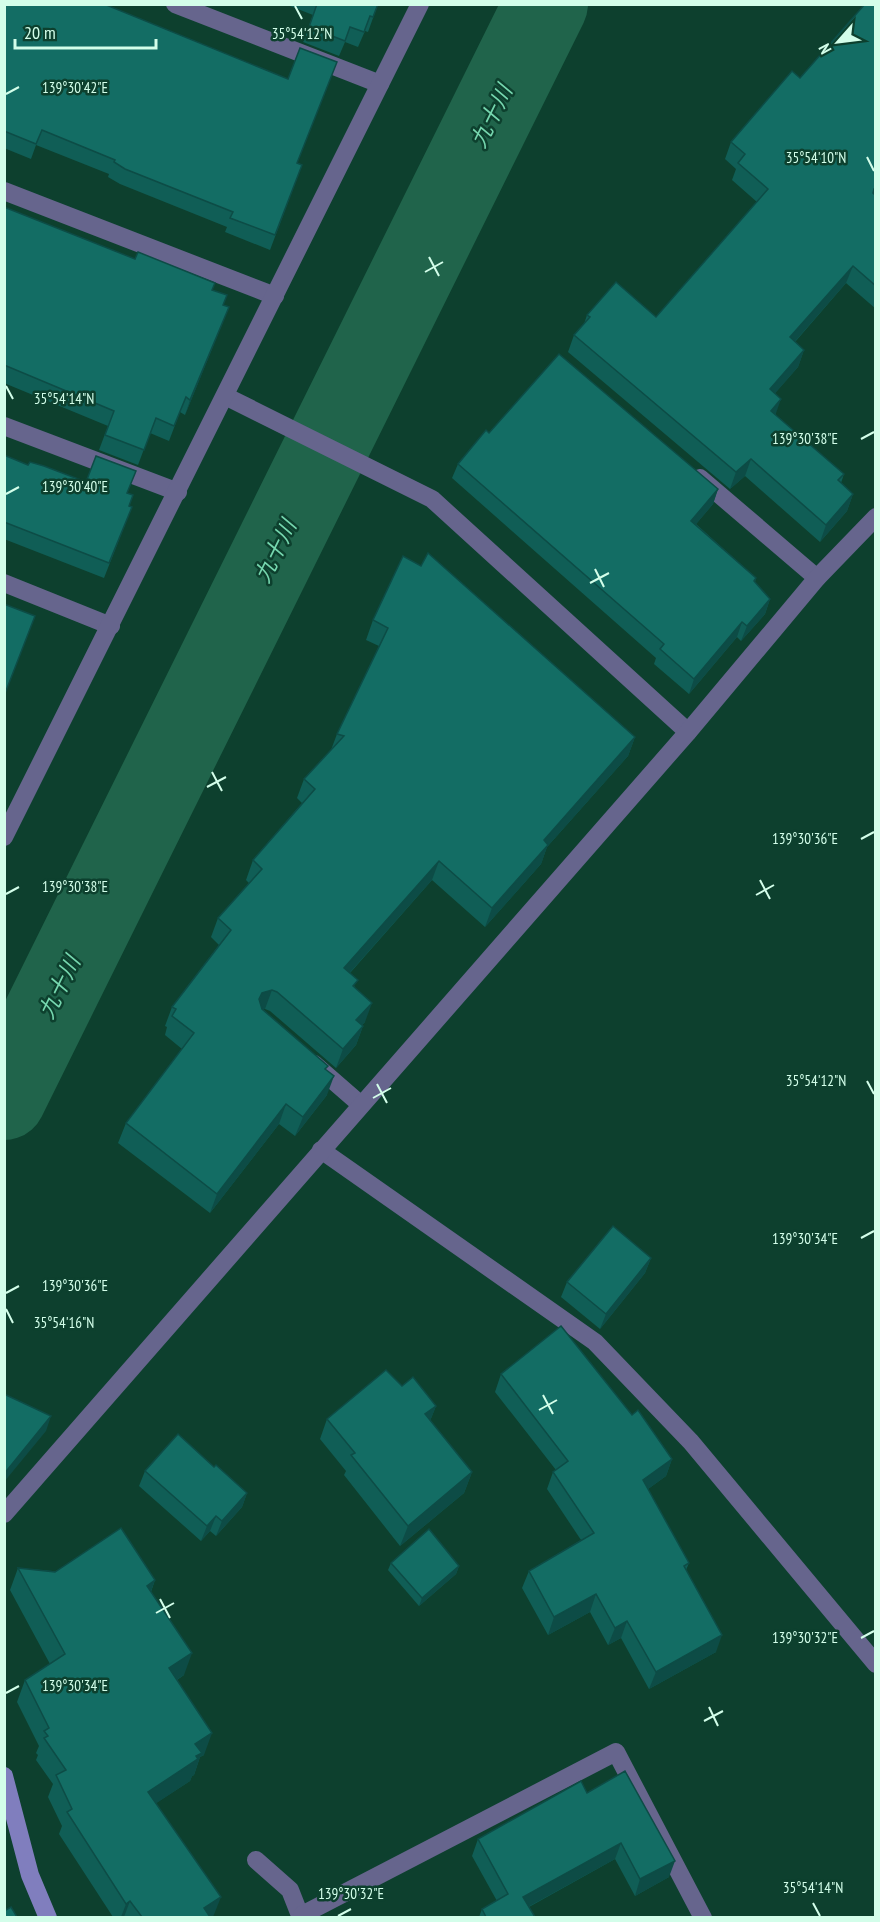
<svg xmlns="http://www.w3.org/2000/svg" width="880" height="1922" viewBox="0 0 880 1922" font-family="'PT Sans Narrow','Noto Sans JP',sans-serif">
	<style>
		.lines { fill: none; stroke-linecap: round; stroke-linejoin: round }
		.river { stroke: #20644b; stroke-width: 84 }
		.lane { stroke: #66658d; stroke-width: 18 }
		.street { stroke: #66658d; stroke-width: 18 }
		.secondary { stroke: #807ebe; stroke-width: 18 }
		.wall { fill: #105e56 }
		.shaded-wall { fill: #0d4c46 }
		.building { fill: #136d64; stroke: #0d4c46; stroke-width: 1.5 }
		.ticks { fill: none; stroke: #d3feea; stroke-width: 2 }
		.labels { text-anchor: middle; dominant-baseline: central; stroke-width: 5; stroke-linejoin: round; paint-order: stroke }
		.water-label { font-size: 22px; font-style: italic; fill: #76d7af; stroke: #0d402e }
		.ticks-label { font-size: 15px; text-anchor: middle; fill: #d3feea; stroke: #0d402e; stroke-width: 5; stroke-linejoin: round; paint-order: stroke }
	</style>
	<rect width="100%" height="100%" fill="#0d402e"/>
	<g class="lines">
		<!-- river -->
		<path class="river" d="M4 1098 546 4"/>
		<!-- lane -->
		<g class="lane">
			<path d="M700 478 817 578"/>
			<path d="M314 1064 360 1104"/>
			<path d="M256 1860 290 1890 301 1918"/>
		</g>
		<!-- street -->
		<g class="street">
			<path d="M175 4 380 84"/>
			<path d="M4 191 275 296"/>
			<path d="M225 396 432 499 688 732"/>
			<path d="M4 426 178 492"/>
			<path d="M4 583 111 626"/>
			<path d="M4 837 420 4"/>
			<path d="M321 1150 595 1342 691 1442 876 1664"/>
			<path d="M4 1514 688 732 817 578 876 517"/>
			<path d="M303 1918 302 1915 616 1752 703 1918"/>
		</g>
		<!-- secondary -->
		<path class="secondary" d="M4 1776 30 1875 48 1918"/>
	</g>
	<!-- wall -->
	<g class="wall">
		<path d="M4 4 302 165 270 250 225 232 227 227 120 184 108 177 109 174 36 145 31 159 4 148Z"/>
		<path d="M285 4H378L368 32 365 31 358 47 345 42 339 56 303 42 313 15Z"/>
		<path d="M876 4V309L846 283 795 342 804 350 798 367 775 393 776 415 844 474 841 483 853 494 847 511 820 542 745 476 730 489 568 352 574 335 584 324 587 315 656 317 757 202 732 180 736 169 725 159 731 142 800 78Z"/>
		<path d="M4 207 213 290 223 305 229 307 185 415 180 412 169 441 150 433 138 465 99 450 108 426 4 383Z"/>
		<path d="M489 433 718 489 713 504 696 524 756 578 755 582 770 599 765 614 741 641 737 637 689 694 654 664 656 658 452 478 458 464Z"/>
		<path d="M4 455 28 465 86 482 128 493 129 506 126 522 104 578 4 539Z"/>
		<path d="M373 620 635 737 628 756 547 847 541 864 485 927 432 880 350 973 355 988 365 1022 362 1025 363 1026 356 1045 336 1068 270 1011 265 1009H263L326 1070 327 1095 295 1136 279 1124 210 1213 118 1143 126 1123 182 1049 165 1035 167 1027 165 1026 172 1007 219 945 211 937 218 918 249 883 246 880 253 860 302 803 297 798 304 779 331 750 337 734 379 646 366 640Z"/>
		<path d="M651 1258 645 1273 600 1329 561 1297 567 1282Z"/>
		<path d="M501 1374 632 1415 672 1459 666 1476 648 1489 689 1563 686 1570 716 1652 649 1689 621 1638 608 1645 590 1612 548 1635 522 1588 529 1571 581 1540 547 1489 553 1472 556 1470 495 1392Z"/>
		<path d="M402 1386 436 1406 430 1421 472 1472 464 1493 400 1546 344 1475 346 1471 320 1439 327 1419Z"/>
		<path d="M214 1467 247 1493 242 1507 216 1536 210 1531 201 1541 139 1486 145 1471Z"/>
		<path d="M391 1563 459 1566 456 1574 419 1606 388 1570Z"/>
		<path d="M18 1568 155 1580 151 1592 184 1675 177 1680 204 1755 200 1757 194 1775 192 1776 190 1781 156 1803 213 1917H113L59 1834 62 1826 48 1797 53 1784 36 1760 38 1755 36 1753 39 1746 17 1702 25 1680 50 1664 10 1590Z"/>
		<path d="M587 1793 669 1877 635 1896 615 1859 529 1907 535 1917H479L482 1909 497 1901 472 1856 478 1839Z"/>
	</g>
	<!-- shaded-wall -->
	<g class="shaded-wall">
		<path d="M876 187V197L868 206 874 189Z"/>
		<path d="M853 266 846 283 784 354 790 337Z"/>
		<path d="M229 307 223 322 185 415 190 400Z"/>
		<path d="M804 350 798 367 764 406 770 389Z"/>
		<path d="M781 399 775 416 771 411Z"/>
		<path d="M751 459 745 476 730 489 736 472Z"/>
		<path d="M718 489 713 504 686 536 691 521Z"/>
		<path d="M853 494 847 511 820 542 826 525Z"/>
		<path d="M770 599 765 614 741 641 747 626Z"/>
		<path d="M742 622 737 637 689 694 694 679Z"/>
		<path d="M635 737 628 756 547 847 541 864 485 927 492 908 544 840Z"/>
		<path d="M439 861 432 880 337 987 344 968Z"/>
		<path d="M272 990 265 1009 255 1012 262 993Z"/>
		<path d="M372 1003 365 1022 349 1039 356 1020Z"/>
		<path d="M363 1026 356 1045 336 1068 343 1049Z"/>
		<path d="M334 1076 327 1095 295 1136 303 1117Z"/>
		<path d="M286 1104 279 1124 210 1213 217 1194Z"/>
		<path d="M651 1258 645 1273 600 1329 606 1314Z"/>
		<path d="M436 1406 428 1426 425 1414Z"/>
		<path d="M51 1416 46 1431 4 1482V1474Z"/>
		<path d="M672 1459 666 1476 637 1497 643 1480Z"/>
		<path d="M472 1472 464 1493 400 1546 408 1526Z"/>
		<path d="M247 1493 242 1507 216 1536 222 1521Z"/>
		<path d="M216 1516 210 1531 201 1541 207 1526Z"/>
		<path d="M459 1566 456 1574 419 1606 422 1598Z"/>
		<path d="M155 1580 147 1602V1586Z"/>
		<path d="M596 1594 590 1612 548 1635 554 1617Z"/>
		<path d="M627 1621 621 1638 608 1645 615 1628Z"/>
		<path d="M722 1635 716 1652 649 1689 656 1672Z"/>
		<path d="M192 1653 184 1675 161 1690 169 1668Z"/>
		<path d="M212 1733 204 1755 200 1757 194 1775 192 1776 190 1781 140 1814 148 1792 195 1744Z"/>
		<path d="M621 1843 615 1859 517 1913 523 1897Z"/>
		<path d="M675 1861 669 1877 635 1896 640 1879Z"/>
		<path d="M221 1897 213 1917H201L204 1908Z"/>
		<path d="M130 1901 124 1917H121L126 1904Z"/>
	</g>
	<!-- building -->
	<g class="building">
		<path d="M4 4H104L288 79 300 48 337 62 297 163 302 165 275 235 230 218 233 212 125 169 114 162 115 160 42 130 36 144 4 131Z"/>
		<path d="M317 4H378L373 17 370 16 364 32 350 27 345 41 309 27Z"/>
		<path d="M865 4H876V187L874 189 873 193 876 196V286L853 266 790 337 804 350 770 389 781 399 771 411 844 474 838 480 853 494 826 525 751 459 736 472 574 335 590 317 587 315 616 282 656 317 768 189 738 163 745 154 731 142 792 71 800 78Z"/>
		<path d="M4 207 135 259 138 252 215 283 212 290 227 295 223 305 229 307 190 400 186 397 174 426 156 418 144 450 105 435 114 411 4 365Z"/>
		<path d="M559 354 718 489 691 521 756 578 754 581 770 599 747 626 742 622 694 679 660 649 664 644 458 464 486 430 489 433Z"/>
		<path d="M4 455 28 465 30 462 44 466 86 482 96 456 136 471 127 493 133 495 129 506 132 507 109 563 4 522Z"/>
		<path d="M428 553 635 737 544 840 548 845 492 908 439 861 344 968 358 980 353 986 372 1003 356 1020 363 1026 343 1049 277 992 272 990 262 993 259 999 262 1009 328 1066 325 1069 334 1076 303 1117 286 1104 217 1194 126 1123 194 1033 172 1016 176 1009 172 1007 231 930 218 918 262 869 253 860 315 789 304 779 344 736 337 734 388 628 373 620 403 556 421 566Z"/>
		<path d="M4 604 35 616 4 696Z"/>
		<path d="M613 1226 651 1258 606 1314 567 1282Z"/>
		<path d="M561 1326 632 1415 638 1410 672 1459 643 1480 689 1563 684 1566 722 1635 656 1672 627 1621 615 1628 596 1594 554 1617 529 1571 594 1533 553 1472 568 1461 501 1374Z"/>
		<path d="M386 1370 402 1386 413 1377 436 1406 425 1414 472 1472 408 1526 351 1455 355 1453 327 1419Z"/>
		<path d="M4 1394 51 1416 4 1474Z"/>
		<path d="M178 1434 214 1467 216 1465 247 1493 222 1521 216 1516 207 1526 145 1471Z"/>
		<path d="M121 1528 155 1580 147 1586 192 1653 169 1668 212 1733 195 1744 202 1753 196 1756 198 1759 148 1792 221 1897 204 1908 210 1917H142L130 1901 126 1904 67 1812 72 1809 56 1775 66 1770 44 1738 48 1736 44 1731 49 1728 25 1680 65 1654 18 1568 55 1572Z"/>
		<path d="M429 1529 459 1566 422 1598 391 1563Z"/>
		<path d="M625 1771 675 1861 640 1879 621 1843 523 1897 535 1917H486L482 1909 508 1894 478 1839 581 1781 587 1793Z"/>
		<path d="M11 1907 17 1917H4V1911Z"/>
	</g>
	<!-- ticks -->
	<path class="ticks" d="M295 6 302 19M6 94 19 87M867 157 874 171M429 257 439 276M425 272 443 262M6 386 13 399M861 439 874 432M6 494 19 487M595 569 604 587M590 583 609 573M212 772 222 791M207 787 226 777M861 839 874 832M760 880 770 899M6 894 19 887M756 895 774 885M867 1081 874 1094M377 1084 387 1103M373 1098 391 1088M861 1238 874 1231M6 1293 19 1286M6 1309 13 1323M543 1395 553 1414M539 1410 557 1400M160 1599 170 1618M156 1613 174 1603M861 1638 874 1631M6 1693 19 1686M709 1707 718 1726M704 1721 723 1711M813 1903 820 1916M338 1916 351 1909"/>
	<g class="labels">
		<!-- water labels -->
		<g class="water-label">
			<text transform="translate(491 116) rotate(-64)">九十川</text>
			<text transform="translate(275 551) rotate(-64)">九十川</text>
			<text transform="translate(59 987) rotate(-64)">九十川</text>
		</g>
	</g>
	<g class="ticks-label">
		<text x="302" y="39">35°54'12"N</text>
		<text x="75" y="93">139°30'42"E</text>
		<text x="816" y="163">35°54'10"N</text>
		<text x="64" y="404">35°54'14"N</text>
		<text x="805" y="444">139°30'38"E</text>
		<text x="75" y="492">139°30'40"E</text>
		<text x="805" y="844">139°30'36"E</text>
		<text x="75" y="892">139°30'38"E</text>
		<text x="816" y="1086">35°54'12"N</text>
		<text x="805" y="1244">139°30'34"E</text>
		<text x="75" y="1291">139°30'36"E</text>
		<text x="64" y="1328">35°54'16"N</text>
		<text x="805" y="1643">139°30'32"E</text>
		<text x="75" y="1691">139°30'34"E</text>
		<text x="813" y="1893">35°54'14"N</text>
		<text x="351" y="1899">139°30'32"E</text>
	</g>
	<!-- border -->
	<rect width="880" height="1922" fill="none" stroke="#d3feea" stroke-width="12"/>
	<!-- north arrow -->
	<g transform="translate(838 42) rotate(242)" stroke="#0d402e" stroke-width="4.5" paint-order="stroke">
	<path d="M0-4.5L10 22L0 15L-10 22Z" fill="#d3feea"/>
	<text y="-9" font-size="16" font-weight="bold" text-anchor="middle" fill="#d3feea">N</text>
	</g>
	<!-- scale -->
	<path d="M15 39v9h141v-9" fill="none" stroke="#d3feea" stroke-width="3"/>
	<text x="24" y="39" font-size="18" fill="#d3feea" stroke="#0d402e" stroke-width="4.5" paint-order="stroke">20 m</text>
</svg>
